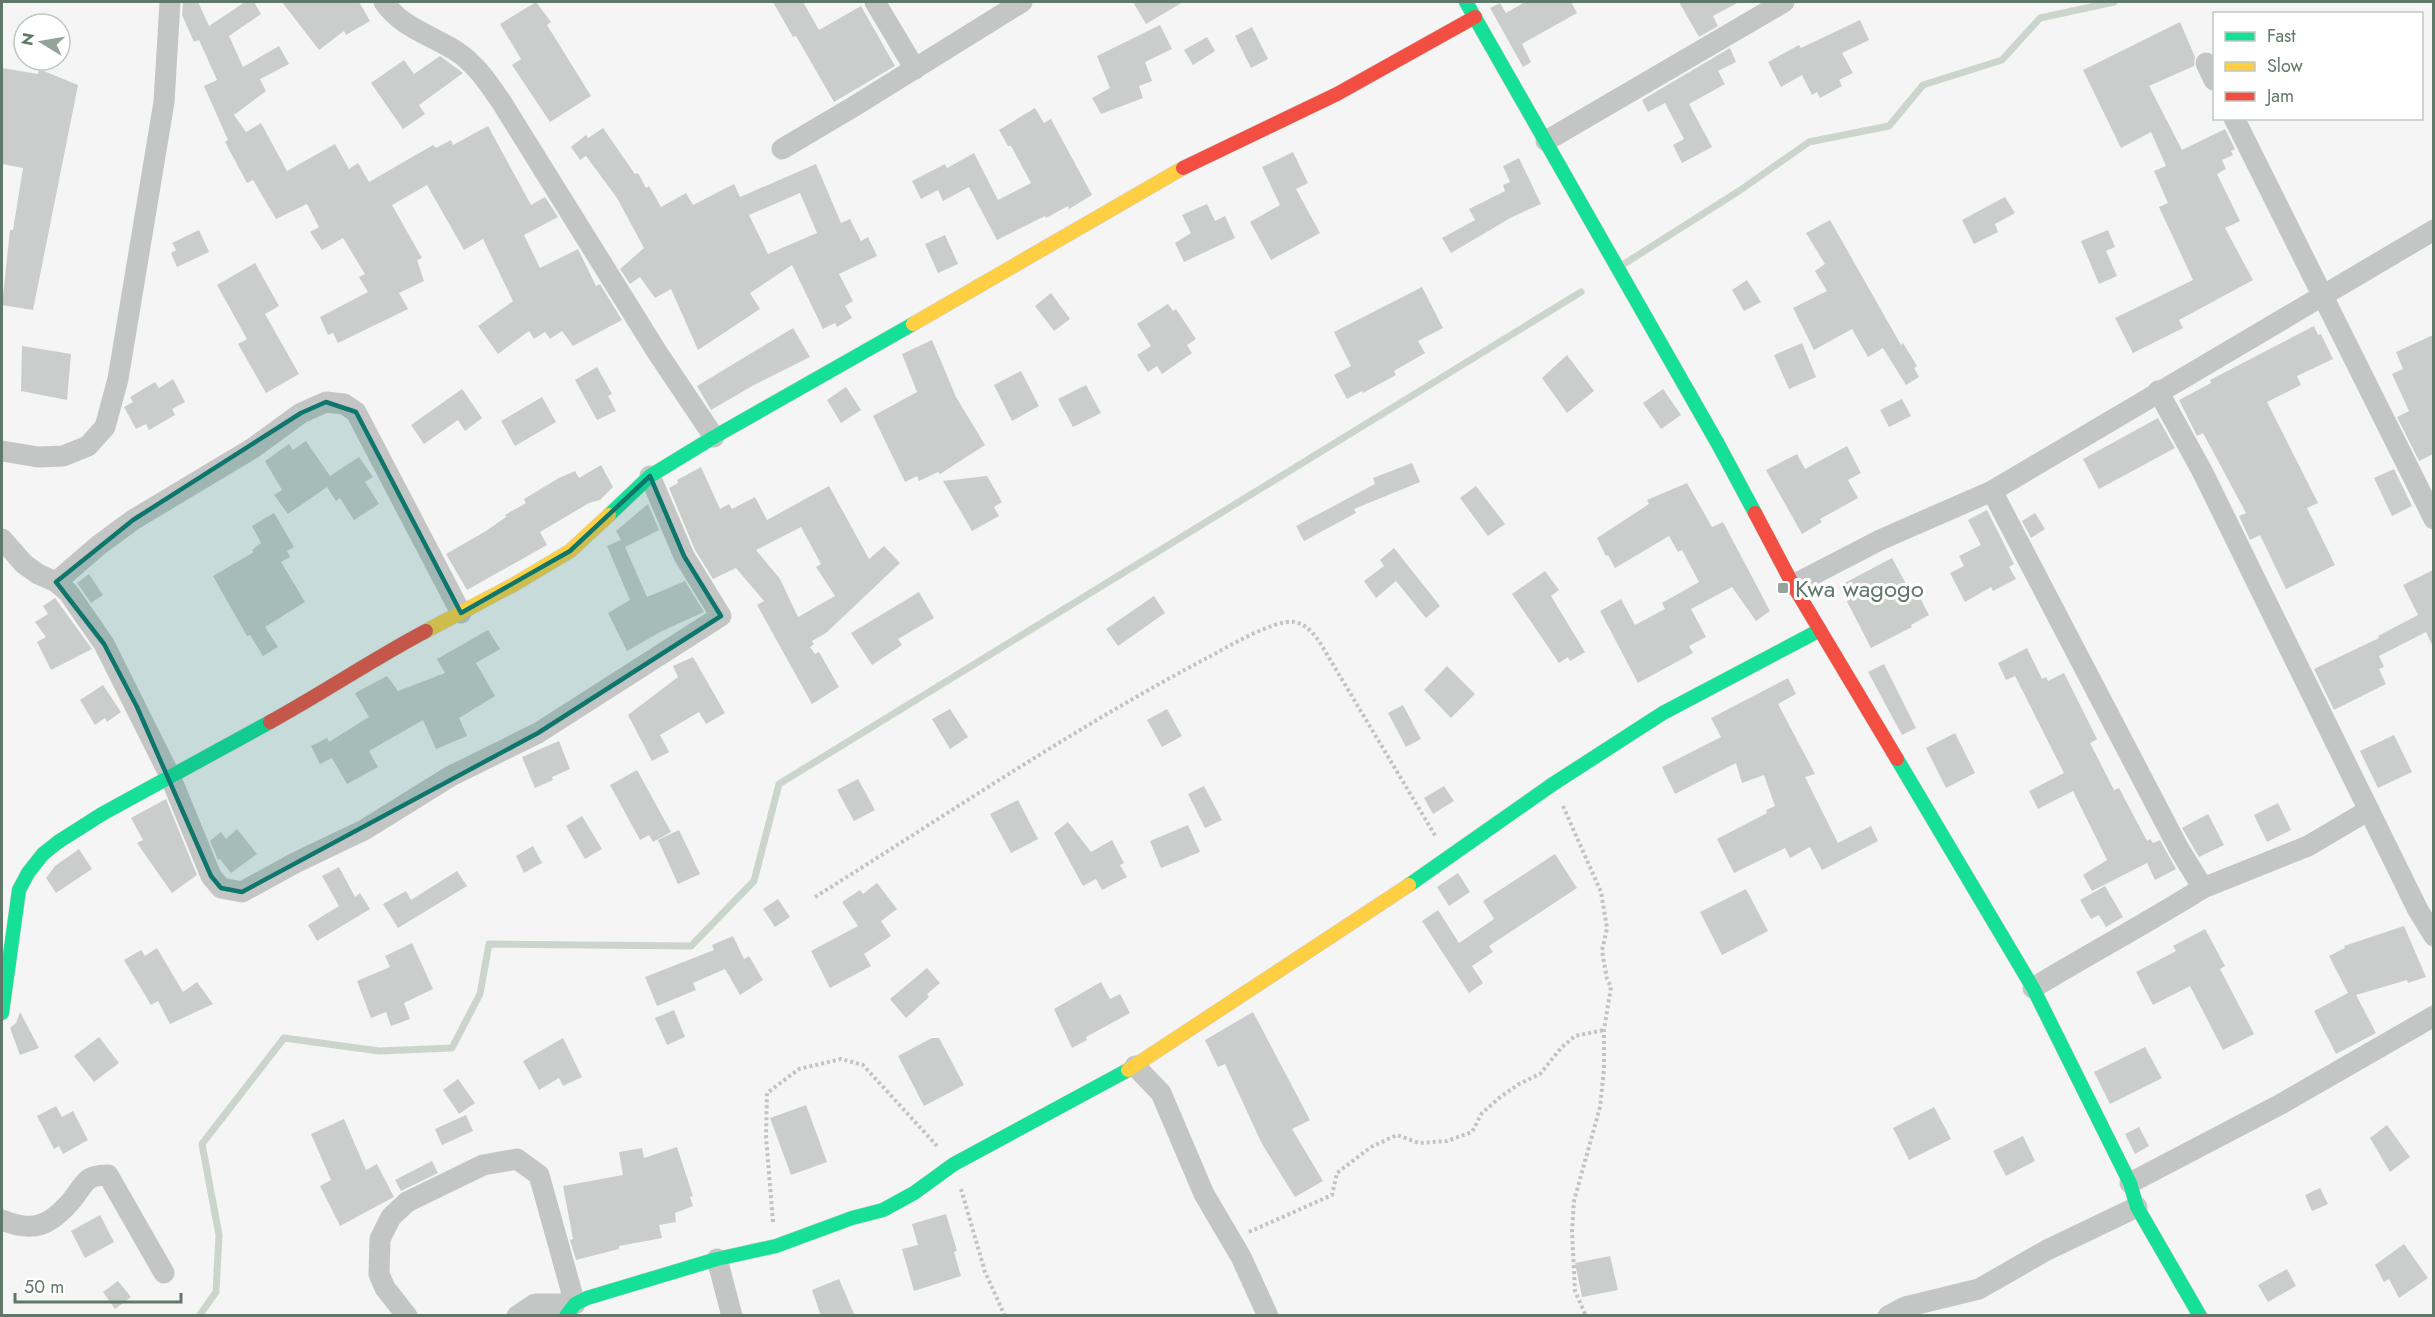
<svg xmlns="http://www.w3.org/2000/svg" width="2435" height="1317" viewBox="0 0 2435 1317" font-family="Jost,sans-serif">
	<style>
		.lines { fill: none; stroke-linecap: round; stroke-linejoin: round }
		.stream { stroke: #cbd5cc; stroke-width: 7 }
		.building { fill: #cbcdcc; fill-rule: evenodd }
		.fast-casing { stroke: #d0d1d0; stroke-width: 15 }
		.slow-casing { stroke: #d0d1d0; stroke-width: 15 }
		.jam-casing { stroke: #d0d1d0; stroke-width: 15 }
		.path { stroke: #c1c4c2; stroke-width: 4; stroke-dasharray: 3 3; stroke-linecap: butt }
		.street { stroke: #c3c6c5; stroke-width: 21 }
		.fast { stroke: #16e098; stroke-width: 14 }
		.slow { stroke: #ffcf43; stroke-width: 14 }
		.jam { stroke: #f24e42; stroke-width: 14 }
		.marked { fill: #0f766e; fill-opacity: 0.2; stroke: #0f766e; stroke-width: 4.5; stroke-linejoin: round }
		.poi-dot { fill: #94a49a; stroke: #fff; stroke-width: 2 }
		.labels { text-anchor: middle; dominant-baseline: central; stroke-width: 6; stroke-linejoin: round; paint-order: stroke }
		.poi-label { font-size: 24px; fill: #5f7869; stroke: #fff; text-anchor: start }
	</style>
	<rect width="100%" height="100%" fill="#f6f5f5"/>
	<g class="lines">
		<!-- stream -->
		<g class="stream">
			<path d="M1624 264 1739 191 1809 142 1889 126 1923 85 2002 60 2040 18 2114 2"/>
			<path d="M199 1316 216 1292 219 1235 202 1144 284 1038 379 1051 452 1048 480 994 489 944 691 946 754 881 779 784 1581 292"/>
		</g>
	</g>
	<!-- building -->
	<g class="building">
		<path d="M183 2H198L209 26 245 2H254L261 14 229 36 243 67 279 46 289 64 260 79 266 91 234 115 246 132 261 123 287 171 335 144 349 169 358 163 369 182 433 145 436 148 451 140 453 145 488 126 531 205 545 197 558 217 524 235 540 268 578 249 596 286 600 284 622 320 573 346 562 331 550 339 545 332 534 339 529 331 498 354 478 326 513 301 483 239 464 250 427 185 392 205 422 258 417 260 424 281 399 293 408 309 338 343 333 333 328 335 320 317 368 292 359 277 365 274 343 238 322 250 310 232 319 227 307 204 276 219 253 180 247 183 225 142 228 140 204 86 217 80 199 40 194 42 182 15Z"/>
		<path d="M282 2H359L370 21 346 35 344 31 319 50Z"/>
		<path d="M536 2 551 22 547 25 591 96 550 122 512 65 521 59 500 24Z"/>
		<path d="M773 2H803L819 30 861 6 895 66 834 102 796 36 793 37Z"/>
		<path d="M1133 2H1183L1146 24Z"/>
		<path d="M1525 2H1571L1577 13 1522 44 1531 62 1523 67 1490 8 1500 3 1506 13Z"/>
		<path d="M1679 2H1739L1713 16 1718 26 1699 37Z"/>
		<path d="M1860 20 1869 40 1842 53 1853 73 1839 80 1842 86 1820 98 1817 92 1812 95 1802 75 1781 87 1768 62 1799 45 1801 48Z"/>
		<path d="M2180 22 2195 57 2194 66 2149 86 2182 150 2225 129 2235 149 2231 151 2233 155 2222 160 2226 169 2217 174 2240 221 2225 228 2253 280 2179 320 2183 328 2133 353 2115 318 2193 280 2159 207 2168 203 2154 171 2166 166 2151 132 2121 148 2083 70Z"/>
		<path d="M1160 25 1172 49 1145 62 1152 81 1139 86 1143 98 1101 114 1092 98 1110 88 1097 56Z"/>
		<path d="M1252 27 1268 59 1251 68 1235 36Z"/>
		<path d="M1207 37 1215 51 1193 65 1184 50Z"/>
		<path d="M1730 48 1736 62 1718 71 1725 84 1689 104 1712 147 1682 163 1673 145 1684 139 1665 103 1648 112 1642 100Z"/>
		<path d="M440 56 463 73 419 105 425 114 403 129 371 83 404 60 414 74Z"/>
		<path d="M2 68 38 74 39 69 78 85 33 310 2 305 10 230H13L23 168 2 164Z"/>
		<path d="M1035 108 1044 123 1051 119 1092 195 1069 209 1068 206 1046 218 1045 216 997 240 969 187 943 201 938 190 921 199 912 181 945 164 947 168 974 153 998 200 1031 183 1011 146H1008L999 130Z"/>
		<path d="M603 128 635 174 638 173 646 188 649 186 661 207 686 193 693 205 734 184 740 197 816 164 841 223 850 219 861 241 868 237 877 256 839 274 853 301 845 306 852 318 837 327 835 323 823 329 792 265 750 293 760 309 698 350 671 289 655 298 640 277 630 284 620 269 644 248 617 198 586 156 580 160 571 147 586 135 588 138ZM800 193 817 233 768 254 749 215Z"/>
		<path d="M1293 152 1308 183 1296 189 1320 233 1271 260 1250 222 1280 205 1262 167Z"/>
		<path d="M1519 158 1541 204 1512 217 1451 253 1442 238 1475 220 1469 209 1505 191 1503 185 1510 182 1503 166Z"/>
		<path d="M2005 197 2015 213 1995 224 1998 232 1974 244 1962 220Z"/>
		<path d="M1207 204 1215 221 1225 216 1235 238 1184 262 1175 243 1191 233 1182 215Z"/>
		<path d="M1830 220 1901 345 1903 343 1917 366 1914 368 1919 377 1906 385 1883 348 1868 357 1852 329 1814 350 1793 308 1827 291 1815 271 1825 264 1806 233Z"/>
		<path d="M199 230 209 252 177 267 171 253 176 250 172 243Z"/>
		<path d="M2108 230 2115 247 2106 251 2117 276 2099 284 2081 241Z"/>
		<path d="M945 235 958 264 938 273 925 244Z"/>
		<path d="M255 263 279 306 265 314 299 374 266 393 238 344 247 339 217 285Z"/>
		<path d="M1747 280 1761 302 1744 311 1732 290Z"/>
		<path d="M1422 287 1443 328 1418 341 1425 353 1394 371 1396 375 1363 393 1362 391 1347 399 1334 375 1351 366 1334 332Z"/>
		<path d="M1051 293 1070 319 1054 331 1035 306Z"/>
		<path d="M1168 304 1173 311 1176 309 1196 339 1187 345 1192 353 1162 374 1157 366 1148 372 1137 355 1151 346 1137 324Z"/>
		<path d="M2314 326 2318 335 2321 334 2333 359 2297 376 2301 385 2267 402 2318 503 2307 508 2335 565 2286 589 2260 535 2250 540 2239 516 2246 513 2203 433 2197 436 2179 400 2211 383 2210 380Z"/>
		<path d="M793 328 810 357 754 385 711 410 697 386Z"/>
		<path d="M2433 335V454L2419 461 2397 417 2409 411 2392 374 2403 369 2396 352Z"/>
		<path d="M932 340 956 397 985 445 940 474 938 472 919 481 917 476 905 482 873 416 917 392 902 354Z"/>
		<path d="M1802 343 1816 377 1789 389 1774 355Z"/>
		<path d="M22 346 71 354 67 400 21 391Z"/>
		<path d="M1567 355 1594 391 1567 413 1542 378Z"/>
		<path d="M597 367 612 394 608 396 616 411 597 420 575 380Z"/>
		<path d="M1021 371 1039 406 1012 421 994 385Z"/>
		<path d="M173 379 185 402 172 409 175 415 149 430 146 424 136 429 124 407 133 402 130 397 155 382 159 388Z"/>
		<path d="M1086 385 1101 413 1073 427 1058 399Z"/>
		<path d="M846 387 861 410 841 423 827 400Z"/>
		<path d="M462 389 482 418 465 431 458 420 424 444 411 425Z"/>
		<path d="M1663 389 1681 415 1661 429 1643 403Z"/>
		<path d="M542 397 556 422 515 446 501 421Z"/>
		<path d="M1902 399 1911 416 1889 427 1880 410Z"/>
		<path d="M2158 418 2175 448 2099 489 2083 459Z"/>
		<path d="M306 441 330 476 359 457 373 477 365 482 379 504 354 520 340 498 336 501 327 487 288 514 274 495 282 490 265 461 289 444 293 450Z"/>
		<path d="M1847 446 1861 473 1848 480 1858 498 1820 519 1822 522 1802 534 1766 470 1797 454 1805 469Z"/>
		<path d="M1412 463 1420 482 1354 509 1356 513 1304 541 1296 526 1375 484 1373 478Z"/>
		<path d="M601 465 613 487 600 500 589 503 540 532 547 545 467 590 446 554 486 531 506 517 505 515 526 503 524 499 559 478 575 471 579 478Z"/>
		<path d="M701 467 720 509 729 504 732 509 755 497 767 520 829 486 869 559 884 546 900 563 826 633 812 641 814 644 810 647 815 654 819 652 839 687 812 704 757 605 764 601 736 568 713 579 695 550 669 488 678 483 677 480ZM801 527 821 564 816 567 835 596 798 617 780 579 756 550Z"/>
		<path d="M2394 469 2412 506 2392 516 2374 478Z"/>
		<path d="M987 476 1002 502 994 507 999 516 972 531 943 481Z"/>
		<path d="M1687 483 1712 527 1723 522 1770 611 1756 621 1732 587 1691 609 1706 637 1689 646 1693 653 1638 683 1600 611 1621 599 1635 625 1665 609 1662 603 1699 582 1682 550 1678 552 1669 536 1615 568 1608 555 1606 556 1597 538 1649 504 1647 500Z"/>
		<path d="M1476 486 1505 524 1488 536 1460 498Z"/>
		<path d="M648 504 659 530 625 547 647 597 685 581 704 612 662 631 627 651 608 613 630 600 607 546 621 540 616 531Z"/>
		<path d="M1987 510 2014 564 2009 567 2016 579 1993 591 1991 587 1965 602 1950 573 1964 566 1959 556 1981 545 1968 520Z"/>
		<path d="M274 513 294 547 287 551 290 557 281 562 305 602 265 627 278 647 263 656 250 635 247 636 213 576 254 552 252 550 261 543 252 526Z"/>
		<path d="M2035 513 2045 529 2031 538 2022 521Z"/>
		<path d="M1394 548 1440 606 1426 618 1396 581 1376 598 1364 581 1384 566 1380 560Z"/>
		<path d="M1892 558 1911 593 1916 590 1929 615 1911 625 1912 627 1871 648 1839 586Z"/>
		<path d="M2433 570V647L2426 632 2379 656 2384 667 2379 669 2386 684 2334 710 2314 669 2379 638 2378 636 2418 615 2403 585Z"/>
		<path d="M1545 571 1559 590 1551 596 1585 652 1570 661 1568 657 1559 663 1512 594Z"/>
		<path d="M89 574 103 595 91 603 77 583Z"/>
		<path d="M919 592 934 618 898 639 902 645 872 665 851 633Z"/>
		<path d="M1154 596 1165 613 1118 646 1106 629Z"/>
		<path d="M55 598 92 649 51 670 37 642 46 637 35 622 48 614 43 606Z"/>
		<path d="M488 630 500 649 476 663 495 696 459 718 467 736 436 749 423 720 369 751 378 767 347 784 332 758 320 764 311 746 327 738 329 742 369 717 355 693 387 676 398 691 445 673 437 659Z"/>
		<path d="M2027 648 2042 679 2046 677 2048 681 2064 673 2097 739 2090 743 2114 790 2119 788 2147 841 2150 839 2153 843 2160 840 2176 869 2155 880 2147 863 2092 891 2083 875 2107 860 2073 791 2038 809 2029 791 2064 773 2015 676 2006 680 1998 663Z"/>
		<path d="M693 657 725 713 706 724 699 712 660 735 669 752 652 761 628 715 678 677 673 666Z"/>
		<path d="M1884 664 1916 728 1902 735 1868 672Z"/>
		<path d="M1447 666 1475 694 1451 718 1424 690Z"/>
		<path d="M1788 678 1796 694 1778 704 1815 774 1805 777 1838 843 1871 826 1878 841 1822 870 1810 847 1790 858 1785 848 1734 873 1717 839 1767 813 1766 810 1775 806 1764 775 1742 783 1736 763 1675 794 1662 767 1721 737 1711 718Z"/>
		<path d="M103 685 121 712 107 722 105 718 95 725 80 700Z"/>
		<path d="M1403 705 1421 739 1406 747 1388 713Z"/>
		<path d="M950 709 968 737 950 749 932 719Z"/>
		<path d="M1167 709 1182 736 1162 747 1147 720Z"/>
		<path d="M1955 733 1975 773 1946 788 1926 748Z"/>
		<path d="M2394 735 2412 772 2378 788 2360 751Z"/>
		<path d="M559 741 570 769 552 777 553 780 535 788 522 757Z"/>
		<path d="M637 770 671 832 653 842 649 835 640 840 610 785Z"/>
		<path d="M858 779 875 810 854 821 837 790Z"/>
		<path d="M1204 786 1222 820 1205 828 1188 794Z"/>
		<path d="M1444 786 1454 801 1433 814 1424 798Z"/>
		<path d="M166 799 197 875 172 893 137 843 143 840 131 818Z"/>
		<path d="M1018 800 1038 839 1011 853 990 814Z"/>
		<path d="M2278 803 2291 830 2267 842 2254 815Z"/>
		<path d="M2208 814 2224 845 2199 857 2182 828Z"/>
		<path d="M582 816 602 849 585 859 566 826Z"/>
		<path d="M1068 822 1091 852 1112 840 1124 863 1120 865 1127 877 1102 890 1096 879 1083 886 1054 833Z"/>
		<path d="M1188 825 1200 852 1161 868 1150 841Z"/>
		<path d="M237 829 257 854 231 873 220 859 218 860 210 841 221 832 226 839Z"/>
		<path d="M679 830 700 874 678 884 658 840Z"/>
		<path d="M533 846 542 863 524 873 516 856Z"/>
		<path d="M79 849 92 869 56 893 46 878 55 866Z"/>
		<path d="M1555 854 1577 888 1489 946 1493 952 1472 966 1483 983 1469 993 1422 921 1438 910 1459 943 1494 919 1483 901Z"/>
		<path d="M339 867 355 897 360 893 370 909 317 941 308 925 339 906 322 876Z"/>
		<path d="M457 871 467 886 398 928 383 904 406 891 411 900Z"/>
		<path d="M1458 873 1470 892 1449 906 1437 887Z"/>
		<path d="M877 883 897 909 881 921 891 936 864 954 871 966 830 988 811 951 858 926 842 902 860 890 863 894Z"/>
		<path d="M2105 886 2123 917 2106 927 2099 915 2091 919 2080 900Z"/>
		<path d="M1746 889 1768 931 1722 955 1700 912Z"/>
		<path d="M778 899 790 917 775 927 763 909Z"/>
		<path d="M2404 926 2426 977 2408 983 2407 980 2356 995 2376 1033 2336 1054 2314 1011 2348 993 2329 956 2345 948 2344 946Z"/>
		<path d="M2205 929 2225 966 2220 969 2254 1034 2223 1050 2190 986 2153 1005 2136 972 2176 951 2173 946Z"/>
		<path d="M733 936 744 959 749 956 763 980 740 995 725 969 693 983 696 990 657 1006 645 977 714 950 712 945Z"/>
		<path d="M412 943 433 989 404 1003 410 1019 391 1026 386 1012 371 1018 357 981 390 967 385 956Z"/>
		<path d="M157 948 183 992 197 982 213 1004 170 1024 158 1001 151 1005 124 960 141 950 145 956Z"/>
		<path d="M927 968 940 983 927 994 929 997 906 1018 890 999Z"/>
		<path d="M1101 982 1110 999 1120 994 1130 1013 1086 1037 1087 1040 1072 1048 1054 1009Z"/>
		<path d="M674 1010 685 1037 667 1045 655 1018Z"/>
		<path d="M20 1012 39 1048 20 1055 10 1028 16 1023Z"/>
		<path d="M1253 1012 1310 1120 1292 1129 1323 1181 1295 1197 1262 1144 1225 1064 1218 1067 1205 1040Z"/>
		<path d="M99 1037 119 1063 94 1082 74 1056Z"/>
		<path d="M563 1038 582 1077 563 1086 559 1078 539 1090 523 1061Z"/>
		<path d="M932 1038H939L964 1085 924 1106 898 1056Z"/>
		<path d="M2145 1047 2162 1078 2110 1104 2094 1072Z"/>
		<path d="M458 1079 475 1103 459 1114 443 1090Z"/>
		<path d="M806 1105 827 1162 791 1175 770 1118Z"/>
		<path d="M56 1106 62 1117 73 1111 88 1140 63 1154 59 1146 54 1149 37 1116Z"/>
		<path d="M1934 1107 1951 1139 1909 1160 1893 1128Z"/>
		<path d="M466 1115 473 1131 442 1145 435 1129Z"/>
		<path d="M344 1119 366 1170 377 1164 394 1197 340 1226 320 1186 331 1180 311 1134Z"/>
		<path d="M2387 1125 2410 1157 2390 1172 2370 1138Z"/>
		<path d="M2139 1127 2149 1146 2135 1154 2125 1134Z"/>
		<path d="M2023 1136 2035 1161 2006 1176 1993 1151Z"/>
		<path d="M677 1147 693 1196 690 1197 693 1206 675 1213 676 1222 659 1225 662 1238 619 1246V1249L576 1260 570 1240 573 1239 563 1186 623 1175 619 1152 642 1148 644 1158Z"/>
		<path d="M432 1161 438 1173 401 1191 395 1180Z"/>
		<path d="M2320 1188 2328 1204 2312 1211 2305 1195Z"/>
		<path d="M946 1214 957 1251 954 1252 961 1276 914 1291 902 1249 918 1245 912 1224Z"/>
		<path d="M100 1215 114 1242 85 1258 71 1231Z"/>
		<path d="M2404 1244 2428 1278 2399 1298 2389 1279 2384 1282 2375 1265Z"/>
		<path d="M1610 1256 1618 1290 1582 1297 1575 1263Z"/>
		<path d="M2287 1269 2296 1286 2268 1302 2258 1285Z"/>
		<path d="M839 1279 855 1316H821L812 1290Z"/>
		<path d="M118 1281 131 1297 115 1309 103 1292Z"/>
	</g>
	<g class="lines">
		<!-- fast casing -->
		<g class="fast-casing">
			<g id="fast">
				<path d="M1466 2 1718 444 1755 513"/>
				<path d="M609 515 650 476 714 437 913 324"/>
				<path d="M1897 759 2033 988 2130 1183 2137 1207 2200 1316"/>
				<path d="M1409 885 1553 784 1663 713 1820 630"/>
				<path d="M2 1013 19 890 28 873 43 854 58 842 102 814 270 722"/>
				<path d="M566 1316 575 1304 587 1298 717 1259 776 1246 852 1218 883 1210 914 1193 954 1164 1128 1070"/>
			</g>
		</g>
		<!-- slow casing -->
		<g class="slow-casing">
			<g id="slow">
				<path d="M913 324 1183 168"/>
				<path d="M426 631 513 585 570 551 609 515"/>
				<path d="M1128 1070 1409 885"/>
			</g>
		</g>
		<!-- jam casing -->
		<g class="jam-casing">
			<g id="jam">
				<path d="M1183 168 1337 94 1475 17"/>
				<path d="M1755 513 1793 585 1897 759"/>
				<path d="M270 722C323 693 373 659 426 631"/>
			</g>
		</g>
		<!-- path -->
		<g class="path">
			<path d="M1563 806 1601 892 1607 928 1602 951 1607 979 1611 987 1604 1030V1069L1600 1107 1574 1201 1572 1231 1575 1291 1586 1316"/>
			<path d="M815 897C945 816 1072 729 1207 658 1226 648 1274 619 1294 622 1306 624 1312 632 1319 641L1436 837"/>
			<path d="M961 1189 985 1272 1005 1316"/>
			<path d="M773 1222 766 1137 767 1093 799 1069 841 1059 863 1065 938 1147"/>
			<path d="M1249 1232 1332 1195 1337 1173 1371 1147 1397 1135 1419 1143 1447 1141 1472 1132 1482 1113 1499 1098 1519 1084 1540 1074 1561 1048 1575 1036 1604 1030"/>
		</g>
		<!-- street -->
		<g class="street">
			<path d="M384 2C402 28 431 35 456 51 476 64 489 84 502 103L657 352 714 437"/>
			<path d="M875 2 915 69"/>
			<path d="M2206 63 2214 80"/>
			<path d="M2234 118 2434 519"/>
			<path d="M1546 141 1784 2"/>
			<path d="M782 149 853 107 1022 2"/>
			<path d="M2158 391 2202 471 2418 910 2434 936"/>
			<path d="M2 451 38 457 63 456 88 446 105 427 118 379 164 102 170 2"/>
			<path d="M1992 491 2179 849 2203 888C2147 923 2089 954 2033 988"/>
			<path d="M2 539 24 564 38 574 56 582 68 592 104 644 170 776 211 876 221 888 242 892 295 863 364 830 451 776 538 733 721 616 684 556 650 476"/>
			<path d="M56 582 99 545 133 520 253 448 301 413 326 402 344 404 356 412 461 613"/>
			<path d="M1793 585 1880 540 1992 491 2434 230"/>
			<path d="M2203 888 2308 846 2369 810"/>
			<path d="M1135 1066 1161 1093 1204 1194 1241 1257 1268 1316"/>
			<path d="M2130 1183 2281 1104 2434 1016"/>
			<path d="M2 1220C33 1233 50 1226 72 1200 85 1184 84 1175 108 1175L164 1273"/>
			<path d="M717 1259 732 1316"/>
			<path d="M407 1316 385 1288 379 1274 380 1239 391 1217 407 1202 483 1165 517 1159 539 1175 575 1304H535L517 1316"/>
			<path d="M1888 1316 1905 1307 1979 1289 2047 1250 2137 1207"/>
		</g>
		<!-- fast -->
		<use href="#fast" class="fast"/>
		<!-- slow -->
		<use href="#slow" class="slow"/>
		<!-- jam -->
		<use href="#jam" class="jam"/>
	</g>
	<!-- marked area -->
	<path class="marked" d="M326 402 356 412 461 613 570 551 650 476 684 556 721 616 538 733 242 892 221 888 211 876 137 707 104 644 56 582 133 520 301 413Z"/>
	<!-- markers -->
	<rect class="poi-dot" x="1777" y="582" width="12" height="12" rx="3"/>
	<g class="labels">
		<!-- poi labels -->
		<g class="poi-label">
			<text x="1795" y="588">Kwa wagogo</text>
		</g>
	</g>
	<!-- border -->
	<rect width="2435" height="1317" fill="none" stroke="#5f7869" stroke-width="6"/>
	<!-- legend -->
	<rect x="2213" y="12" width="210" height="108" fill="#ffffff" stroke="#bfc9c3" stroke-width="1.5"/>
	<rect x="2225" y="32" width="30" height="9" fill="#16e098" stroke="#bfc9c3" stroke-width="1.5"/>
	<text x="2267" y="42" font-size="18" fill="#5f7869">Fast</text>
	<rect x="2225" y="62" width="30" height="9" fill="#ffcf43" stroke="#bfc9c3" stroke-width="1.5"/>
	<text x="2267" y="72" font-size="18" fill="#5f7869">Slow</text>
	<rect x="2225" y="92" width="30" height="9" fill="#f24e42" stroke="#bfc9c3" stroke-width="1.5"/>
	<text x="2267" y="102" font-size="18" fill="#5f7869">Jam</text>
	<!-- north arrow -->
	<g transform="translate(42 42) rotate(281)"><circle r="28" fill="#ffffff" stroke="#bfc9c3" stroke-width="1.5"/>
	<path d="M0-4.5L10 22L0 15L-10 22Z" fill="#94a49a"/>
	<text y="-9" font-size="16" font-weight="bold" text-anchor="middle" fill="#5f7869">N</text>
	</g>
	<!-- scale -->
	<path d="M15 1293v9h166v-9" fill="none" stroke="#5f7869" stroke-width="3"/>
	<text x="24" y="1293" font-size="18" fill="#5f7869" stroke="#ffffff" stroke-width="4.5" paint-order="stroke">50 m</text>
</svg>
